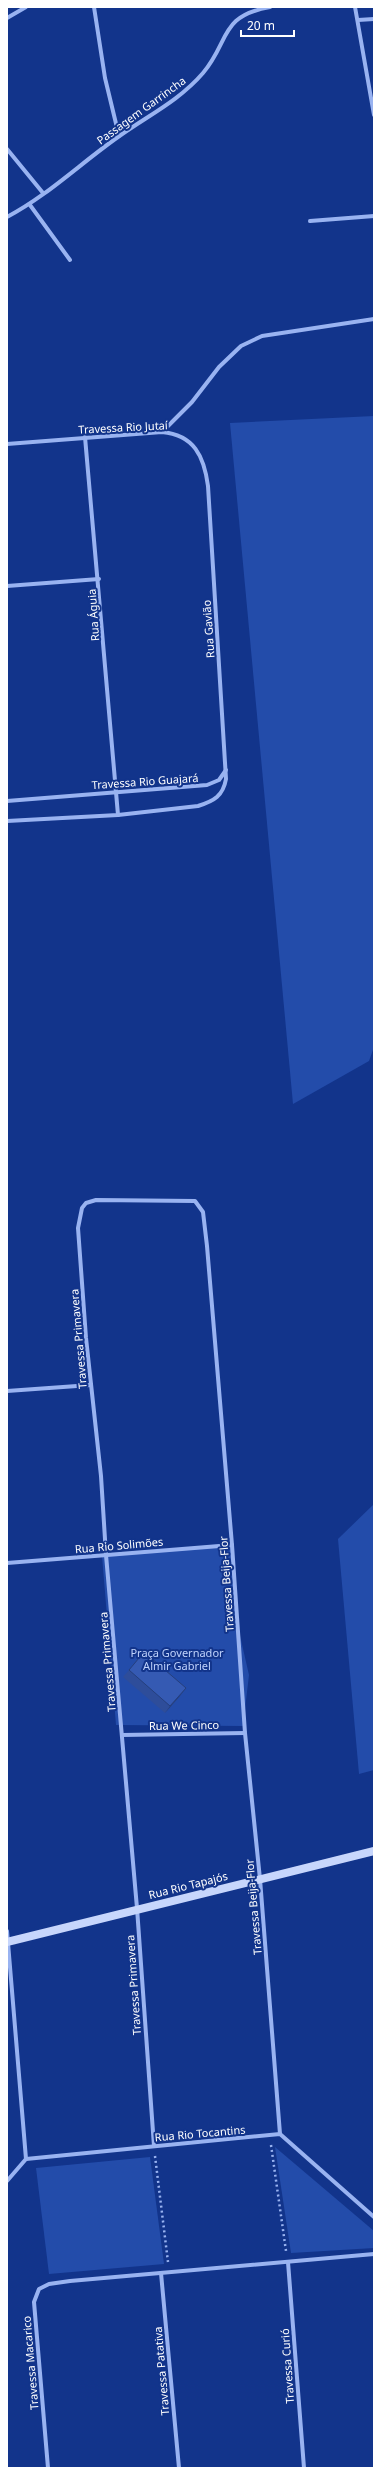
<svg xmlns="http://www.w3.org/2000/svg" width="381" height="2475" viewBox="0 0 381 2475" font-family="'Noto Sans',sans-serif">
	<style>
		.green { fill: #234caa }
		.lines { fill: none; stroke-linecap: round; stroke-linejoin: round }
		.path { stroke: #99b3f1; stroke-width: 2.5; stroke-dasharray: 2 3; stroke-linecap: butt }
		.street { stroke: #99b3f1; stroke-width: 4 }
		.secondary { stroke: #c7d6fc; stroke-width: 8 }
		.wall { fill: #2e4d9a }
		.shaded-wall { fill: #253f7d }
		.building { fill: #355ab3; stroke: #253f7d }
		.labels { text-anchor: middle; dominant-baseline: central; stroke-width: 4; stroke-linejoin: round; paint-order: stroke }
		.street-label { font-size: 11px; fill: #fff; stroke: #12348b }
		.park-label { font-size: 11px; fill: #bfd2fc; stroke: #12348b }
	</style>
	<rect width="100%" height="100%" fill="#12348b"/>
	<!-- green -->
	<g class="green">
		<path d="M374 416V1047L369 1061 293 1104 230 423Z"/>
		<path d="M374 1504V1770L359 1774 338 1539Z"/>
		<path d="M231 1543 236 1618 249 1675 243 1726 116 1725 102 1556Z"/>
		<path d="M275 2147 374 2231V2248L291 2253Z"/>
		<path d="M150 2157 164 2264 49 2274 36 2168Z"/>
	</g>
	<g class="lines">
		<!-- path -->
		<g class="path">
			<path d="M271 2145 286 2251"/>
			<path d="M155 2156 168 2262"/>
		</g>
		<!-- street -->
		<g class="street">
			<path d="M94 7 105 78 119 136"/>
			<path d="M355 7 374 115"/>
			<path d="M7 18 26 7"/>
			<path d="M358 20 374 19"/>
			<path d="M7 149 43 193"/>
			<path d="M30 205 70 260"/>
			<path d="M7 217C47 196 81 163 118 137 147 116 179 101 203 73 230 41 219 16 270 7"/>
			<path d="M310 221 374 216"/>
			<path d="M162 432 192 402 219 367 241 346 262 336 374 319"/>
			<path d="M85 437 118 815"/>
			<path d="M7 444 162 432C194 435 204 456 208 486L226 779C223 796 214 801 198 806L118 815 7 821"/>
			<path d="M7 586 99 579"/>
			<path d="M7 801 207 785 219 780 226 770"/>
			<path d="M7 1391 91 1385"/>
			<path d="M7 1563 232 1545"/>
			<path d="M122 1735 245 1733"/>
			<path d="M7 1931 26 2159"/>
			<path d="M154 2146 137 1908 106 1555 101 1476 86 1338 78 1228 82 1208 86 1203 96 1200 195 1201 203 1212 207 1246 232 1545 245 1733 260 1879 280 2134"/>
			<path d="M7 2181 26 2159 280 2134 374 2217"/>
			<path d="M288 2262 304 2468"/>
			<path d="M161 2273 179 2468"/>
			<path d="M48 2468 34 2302 39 2289 49 2284 70 2281 374 2254"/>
		</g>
		<!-- secondary -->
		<path class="secondary" d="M7 1942 374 1851"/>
	</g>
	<!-- wall -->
	<path class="wall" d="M129 1670 180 1696 165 1713 123 1677Z"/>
	<!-- shaded-wall -->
	<path class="shaded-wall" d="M186 1688 180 1696 165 1713 170 1706Z"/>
	<!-- building -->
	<path class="building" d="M144 1652 186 1688 170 1706 129 1670Z"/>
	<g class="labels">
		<!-- street labels -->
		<g class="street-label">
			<text transform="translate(141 110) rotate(-36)">Passagem Garrincha</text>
			<text transform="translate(123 427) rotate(-3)">Travessa Rio Jutaí</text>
			<text transform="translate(93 615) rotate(-94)">Rua Águia</text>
			<text transform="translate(208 629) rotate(-94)">Rua Gavião</text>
			<text transform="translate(145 781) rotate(-4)">Travessa Rio Guajará</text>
			<text transform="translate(78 1339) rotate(-95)">Travessa Primavera</text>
			<text transform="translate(119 1545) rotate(-5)">Rua Rio Solimões</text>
			<text transform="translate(226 1584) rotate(-94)">Travessa Beija-Flor</text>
			<text transform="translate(107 1662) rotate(-95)">Travessa Primavera</text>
			<text transform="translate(184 1725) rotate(-1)">Rua We Cinco</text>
			<text transform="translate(188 1885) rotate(-14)">Rua Rio Tapajós</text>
			<text transform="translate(253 1907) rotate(-95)">Travessa Beija-Flor</text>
			<text transform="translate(133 1985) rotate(-94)">Travessa Primavera</text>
			<text transform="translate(200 2133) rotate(-5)">Rua Rio Tocantins</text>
			<text transform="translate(30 2363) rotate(-95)">Travessa Macarico</text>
			<text transform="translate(287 2366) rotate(-94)">Travessa Curió</text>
			<text transform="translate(161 2371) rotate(-95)">Travessa Patativa</text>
		</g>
		<!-- park labels -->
		<g class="park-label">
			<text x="177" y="1652">Praça Governador<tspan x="177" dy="13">Almir Gabriel</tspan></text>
		</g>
	</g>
	<!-- border -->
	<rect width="381" height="2475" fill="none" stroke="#ffffff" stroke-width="16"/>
	<!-- scale -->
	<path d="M241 30v6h53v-6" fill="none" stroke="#ffffff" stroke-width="2"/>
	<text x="247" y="30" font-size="12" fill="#ffffff" stroke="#12348b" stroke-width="3" paint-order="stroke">20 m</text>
</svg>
